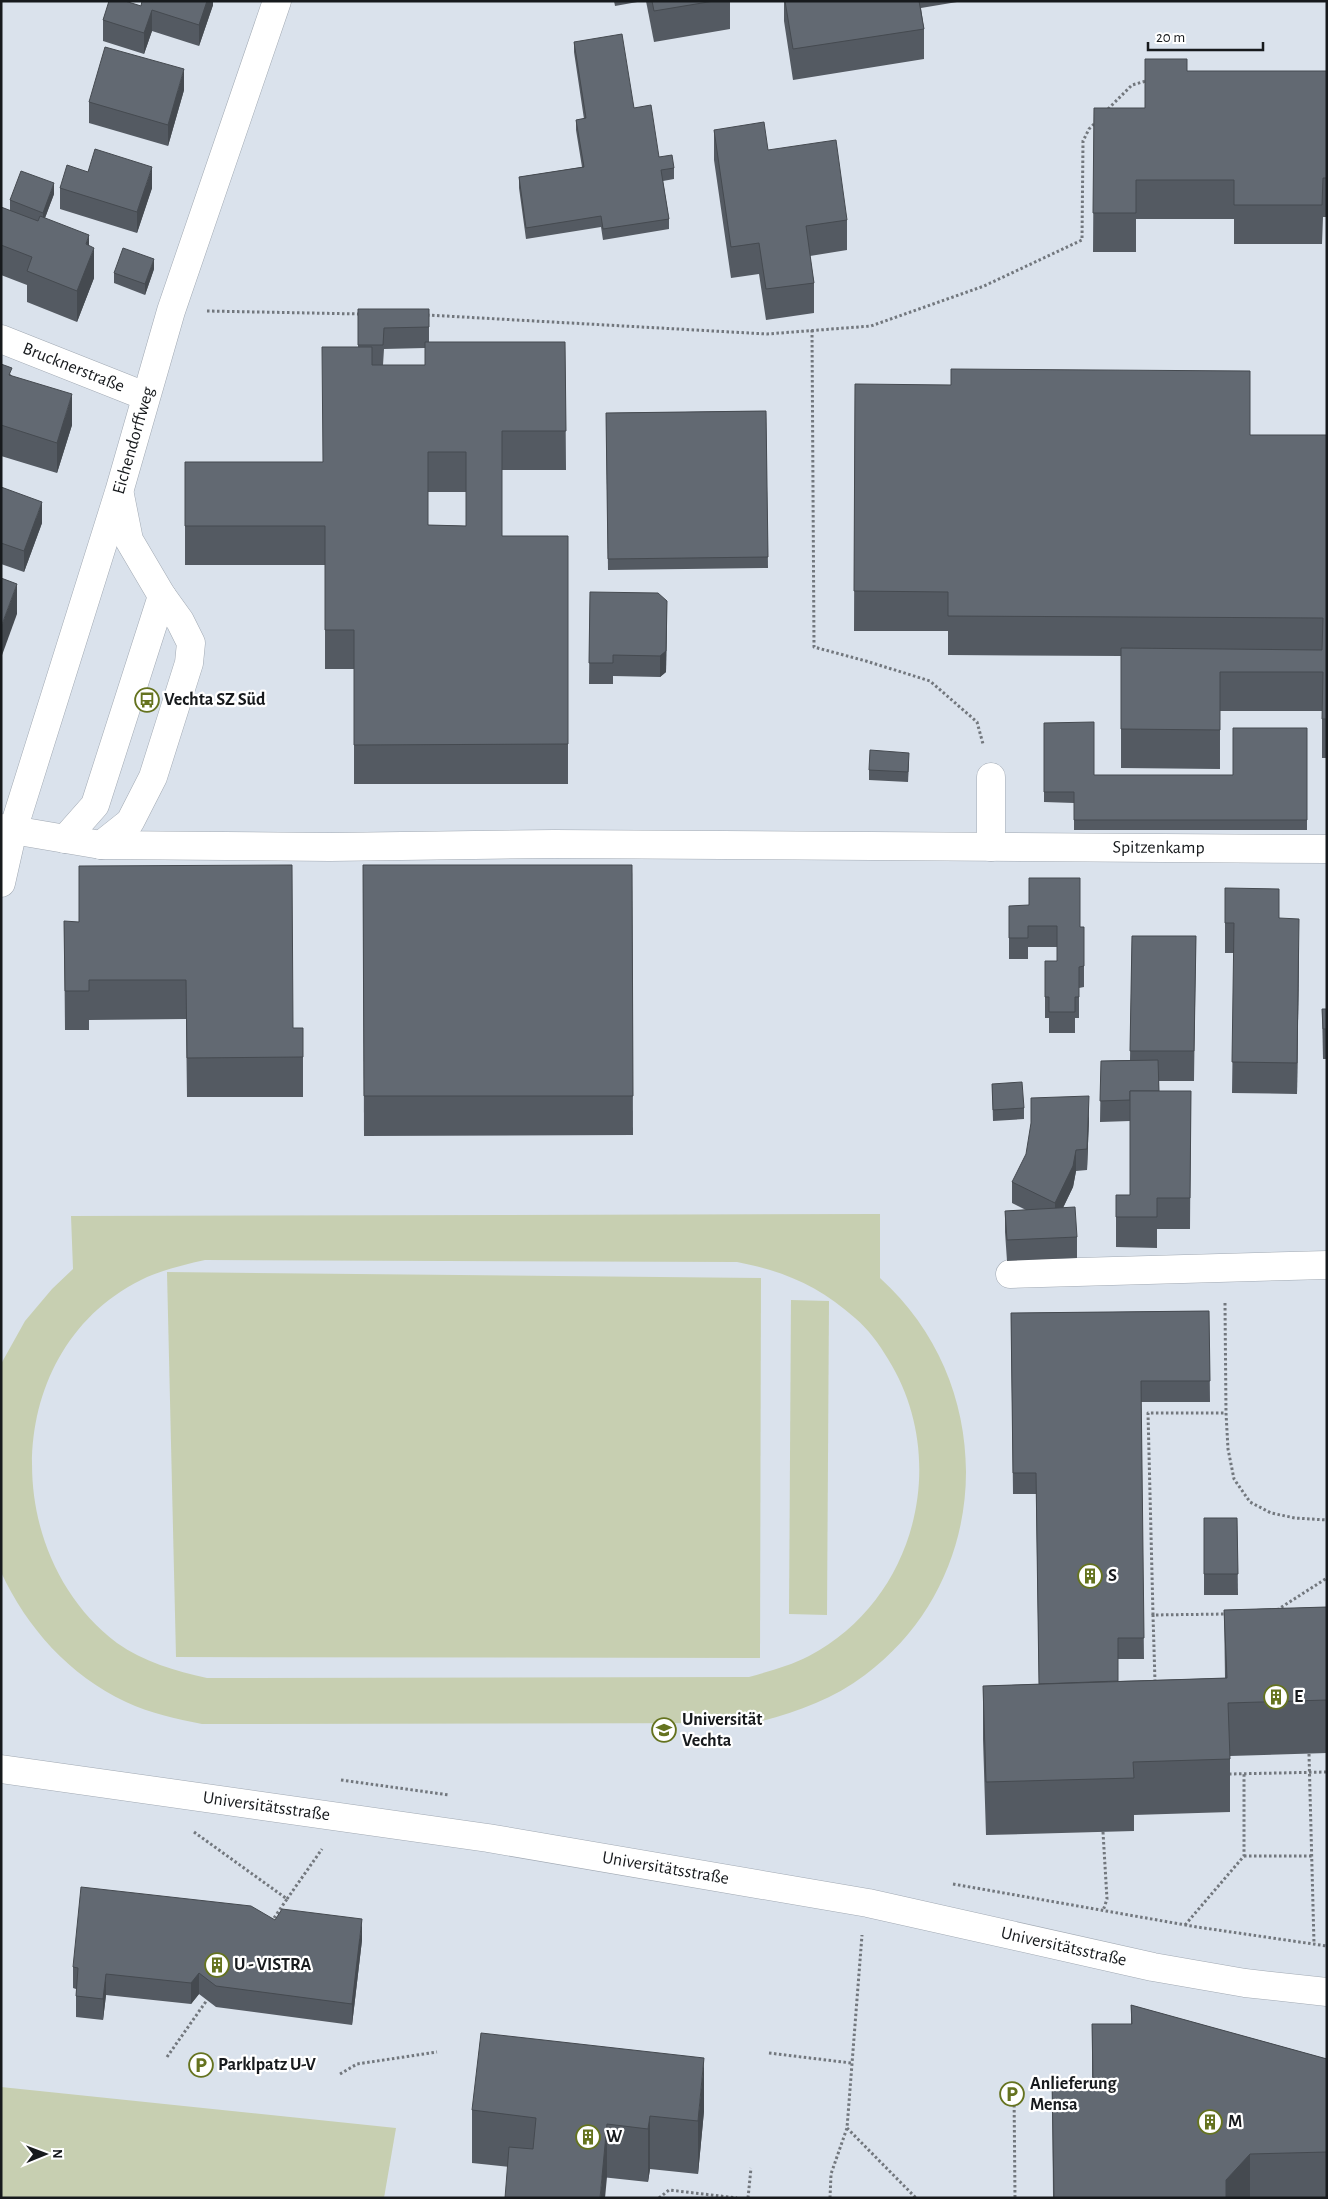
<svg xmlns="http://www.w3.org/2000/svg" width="1328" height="2199" viewBox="0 0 1328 2199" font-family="'Alegreya Sans',sans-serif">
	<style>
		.green { fill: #c7cfb1; fill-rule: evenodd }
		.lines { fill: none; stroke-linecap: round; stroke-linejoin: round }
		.minor-casing { stroke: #a1a9b3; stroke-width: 29 }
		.path { stroke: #72777d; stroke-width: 3; stroke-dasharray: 2.5 2.5; stroke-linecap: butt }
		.minor { stroke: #fff; stroke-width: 28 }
		.wall { fill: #545a62; fill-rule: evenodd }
		.shaded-wall { fill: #454a50 }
		.building { fill: #626972; stroke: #454a50; fill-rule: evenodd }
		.labels { text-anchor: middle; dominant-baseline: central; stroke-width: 4.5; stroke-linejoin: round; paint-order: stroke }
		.street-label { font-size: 18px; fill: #171a1d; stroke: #fff }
		.poi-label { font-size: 18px; font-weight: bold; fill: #171a1d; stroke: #fff; text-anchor: start }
	</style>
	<rect width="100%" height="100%" fill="#dae2ec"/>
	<!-- green -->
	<g class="green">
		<path d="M880 1214V1278C999 1385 995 1578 865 1675 832 1700 794 1713 754 1723L202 1724C176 1719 150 1713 126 1702 69 1675 27 1628 1 1572V1364L25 1321 52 1289 73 1269 71 1216ZM205 1260 737 1262C784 1271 819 1286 855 1318 868 1329 879 1344 888 1359 951 1460 916 1600 809 1656 790 1666 769 1671 749 1677L207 1678C175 1671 144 1662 117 1643 0 1555 0 1350 141 1280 161 1270 183 1265 205 1260Z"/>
		<path d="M167 1272 761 1278 760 1658 176 1657Z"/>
		<path d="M791 1300 829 1301 827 1615 789 1614Z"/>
		<path d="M1 2087 396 2128 384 2198H1Z"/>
	</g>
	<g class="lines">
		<!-- minor casing -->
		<g class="minor-casing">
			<g id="minor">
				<path id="s1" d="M1 339 145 396"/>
				<path id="s2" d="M1 828 101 845 330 847 554 844 1327 849"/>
				<path d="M65 839 95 805 162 596"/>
				<path d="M101 845 130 822 153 777 189 663 191 643 180 621 162 596 129 540 120 495"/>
				<path d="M991 847V777"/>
				<path id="s3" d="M1 883 13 830 119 492 171 311 277 1"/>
				<path d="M1010 1274 1327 1265"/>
				<path id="s4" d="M1 1769 488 1838 868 1903 1153 1967 1245 1983 1327 1992"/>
			</g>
		</g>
		<!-- path -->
		<g class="path">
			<path d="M1108 109 1132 85 1146 81"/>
			<path d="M207 311 361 314"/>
			<path d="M427 315 767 334 871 326 984 286 1082 240 1083 141 1089 129 1097 121"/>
			<path d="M812 330 814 647 866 661 930 681 977 722 983 744"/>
			<path d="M1225 1303 1226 1413 1228 1449 1234 1479 1250 1502 1271 1513 1295 1518 1327 1520"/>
			<path d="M1277 1610 1327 1578"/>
			<path d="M1153 1615 1148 1413H1226"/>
			<path d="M1155 1682 1153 1615 1227 1614"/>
			<path d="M1309 1754 1314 1944"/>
			<path d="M1229 1774 1327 1772"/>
			<path d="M341 1780 449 1795"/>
			<path d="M194 1832 287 1899 272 1921"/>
			<path d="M1103 1832 1107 1899 1103 1911"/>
			<path d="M1244 1856H1312"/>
			<path d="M953 1884 1197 1927 1327 1946"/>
			<path d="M287 1899 322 1849"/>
			<path d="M1185 1925 1244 1856V1774"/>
			<path d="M769 2053 851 2063"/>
			<path d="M167 2057 207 2000"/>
			<path d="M340 2074 357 2064 437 2052"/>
			<path d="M1014 2090 1015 2198"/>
			<path d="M847 2128 916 2198"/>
			<path d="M659 2198 669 2190 737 2198"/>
			<path d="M748 2198 751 2168"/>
			<path d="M830 2198 831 2174 847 2128 862 1935"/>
		</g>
		<!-- minor -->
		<use href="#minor" class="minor"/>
	</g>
	<!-- wall -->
	<g class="wall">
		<path d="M213 1V5L199 46 152 31 144 54 103 41V20L141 6Z"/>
		<path d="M614 1H643L615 6Z"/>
		<path d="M646 1H730V29L654 42Z"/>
		<path d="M784 1H963L921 8 924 29V59L793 80 784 21Z"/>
		<rect x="1290" y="1" width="27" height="1"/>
		<path d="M574 42 634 108 659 157 674 168V179L663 181 669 219V229L603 240 601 227 526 239 519 188V177L582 167 576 130V120L584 119 574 52Z"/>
		<path d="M1187 71H1327V217H1323L1322 244H1234V219H1136V252H1093L1094 108H1145Z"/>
		<path d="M184 90 168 146 89 123V102Z"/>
		<path d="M714 130 768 150 847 220V250L810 256 814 283V313L766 320 759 274 731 278 714 160Z"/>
		<path d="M88 172 152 188 137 233 60 209V188Z"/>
		<path d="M54 194 45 218 89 246 94 278 77 322 27 302V285L1 275V207L10 211V200Z"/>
		<path d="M154 269 145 295 114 283V273Z"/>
		<path d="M358 309H429V342H565L566 470H502V536H568V784H354V669H325V565H185V462H323L358 347ZM425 348V365H383L384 349ZM428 492H466V526L428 525Z"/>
		<path d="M1 364 12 376 72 425 57 473 1 456Z"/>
		<path d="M855 384 1250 435H1327V758H1322V711H1220V769L1121 768V656L948 655V631H854Z"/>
		<path d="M766 411 768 568 608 570 606 413Z"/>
		<path d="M1 487 42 523 24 572 1 564Z"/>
		<path d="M590 592 667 622 666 672 660 677 613 676V684H589Z"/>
		<path d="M1044 723 1094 775H1233L1307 728V830H1074V803L1044 802Z"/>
		<path d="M909 763 908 782 869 780V770Z"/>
		<path d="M363 865H632L633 1135 364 1136Z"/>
		<path d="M1009 906 1080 927H1084V987L1079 988V1018H1075V1033H1049V1018H1045V961H1057V947H1028V959H1009Z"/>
		<path d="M1279 918 1299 949 1297 1094 1232 1093 1234 953H1225V923Z"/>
		<path d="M64 921 293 1028H303V1097H187L186 1019 89 1020V1030H65Z"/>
		<path d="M1132 936H1196L1194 1081H1159V1091H1191L1190 1229H1157V1248L1116 1247V1195H1130V1121L1100 1122 1101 1061 1130 1060Z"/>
		<path d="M1322 1009H1327V1059H1323Z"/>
		<path d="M992 1084 1024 1108V1119L993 1121Z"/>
		<path d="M1089 1117 1087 1170 1076 1171 1073 1187 1063 1208 1077 1237V1258L1007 1261 1005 1232V1211L1026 1210 1012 1203V1182Z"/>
		<path d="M1209 1311 1210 1402H1141L1144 1659H1118V1681L1225 1678 1224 1610 1327 1607V1753L1230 1756V1812L1134 1815V1831L986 1835 983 1739V1686L1039 1684 1036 1494H1013L1011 1313Z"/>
		<path d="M1204 1518H1237L1238 1595H1204Z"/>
		<path d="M275 1920 362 1940 352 2025 216 2007 199 1994 191 2004 106 1995 103 2020 76 2017V1989L73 1988V1967Z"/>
		<path d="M1131 2005 1327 2059V2198H1053L1052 2081 1092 2080V2024H1131Z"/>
		<path d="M472 2110 704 2111 698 2174 650 2169 648 2182 472 2163Z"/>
	</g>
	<!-- shaded-wall -->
	<g class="shaded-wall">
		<path d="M207 1H213V5L199 46V25Z"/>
		<path d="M152 10V31L144 54V33Z"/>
		<path d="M184 69V90L168 146V125Z"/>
		<path d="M152 167V188L137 233V212Z"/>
		<path d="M54 183V194L43 223V213Z"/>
		<path d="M89 235V261L94 248V278L77 322V291L86 244Z"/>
		<path d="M154 259V269L145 295V284Z"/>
		<path d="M72 394V425L57 473V443Z"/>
		<path d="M42 502V523L24 572V551Z"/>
		<path d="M17 584V614L1 658V627Z"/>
		<path d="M667 601 666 672 660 677V656Z"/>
		<path d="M1299 919V949L1297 1094V1063Z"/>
		<path d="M1089 1096V1117L1087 1170V1149Z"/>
		<path d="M1076 1150V1171L1073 1187 1055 1224V1203Z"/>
		<path d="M362 1919V1940L352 2025V2004Z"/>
		<path d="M199 1973V1994L191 2004V1983Z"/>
		<path d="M106 1974V1995L103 2020V1999Z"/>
		<path d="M704 2058V2111L698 2174V2121Z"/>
		<path d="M650 2116V2169L648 2182V2129Z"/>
		<path d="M607 2124V2177L605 2198H600Z"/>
		<path d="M1250 2154V2198H1226V2180Z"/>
	</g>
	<!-- building -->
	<g class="building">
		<path d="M109 1H125L141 6 142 1H207L199 25 152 10 144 33 103 20Z"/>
		<path d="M652 1H714L654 11Z"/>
		<path d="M785 1H919L924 29 793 49Z"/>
		<path d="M622 34 634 108 651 105 659 157 672 155 674 168 661 170 669 219 603 229 601 216 526 228 519 177 584 167 576 120 586 118 574 42Z"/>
		<path d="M105 47 184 69 168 125 89 102Z"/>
		<path d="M1145 59H1187V71H1327V178H1323L1322 205H1234V180H1136V213H1093L1094 108H1145Z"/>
		<path d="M764 122 768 150 836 140 847 220 806 226 814 283 766 289 759 243 731 247 714 130Z"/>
		<path d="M95 149 152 167 137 212 60 188 67 165 88 172Z"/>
		<path d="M21 171 54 183 43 213 10 200Z"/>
		<path d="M1 207 38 221 40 216 89 235 86 244 94 248 77 291 27 271 32 257 1 245Z"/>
		<path d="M123 248 154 259 145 284 114 273Z"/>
		<path d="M358 309H429V327L384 328 383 345H358Z"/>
		<path d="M425 342H565L566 431H502V536H568V744L354 745V630H325V526H185V462H323L322 347H372V365H425ZM428 452H466V526L428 525Z"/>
		<path d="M1 364 12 368 9 375 72 394 57 443 1 425Z"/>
		<path d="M951 369 1250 371V435H1327V719H1322L1323 672H1220V730L1121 729V648L1322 650 1323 618 948 616V592L854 591 855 384 951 385Z"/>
		<path d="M766 411 768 557 608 559 606 413Z"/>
		<path d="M1 487 42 502 24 551 1 543Z"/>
		<path d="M1 578 17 584 1 627Z"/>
		<path d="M590 592 658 593 667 601 666 651 660 656 613 655V663H589Z"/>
		<path d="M1094 722V775H1233V728H1307V820H1074V792H1044V723Z"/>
		<path d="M870 750 909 753 908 772 869 770Z"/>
		<path d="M292 865 293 1028H303V1057L187 1058 186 980H89V991H65L64 921 79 922V866Z"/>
		<path d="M363 865H632L633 1096H364Z"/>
		<path d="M1029 878H1080V927H1084V966L1079 967V997H1075V1012H1049V997H1045V961H1057V926H1028V938H1009V906L1029 905Z"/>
		<path d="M1225 888 1279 889V918L1299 919 1297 1063 1232 1062 1234 923H1225Z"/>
		<path d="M1132 936H1196L1194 1051H1130Z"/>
		<path d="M1322 1009H1327V1029H1323Z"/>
		<path d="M1158 1060 1159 1091H1130V1100L1100 1101 1101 1061Z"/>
		<path d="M1022 1082 1024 1108 993 1110 992 1084Z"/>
		<path d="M1130 1091H1191L1190 1198H1157V1217H1116V1195H1130Z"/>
		<path d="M1089 1096 1087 1149 1076 1150 1073 1166 1055 1203 1012 1182 1026 1154 1031 1123V1098Z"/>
		<path d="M1075 1207 1077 1237 1007 1240 1005 1211Z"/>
		<path d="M1209 1311 1210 1381H1141L1144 1638H1118V1681L1039 1684 1036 1473H1013L1011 1313Z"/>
		<path d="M1204 1518H1237L1238 1574H1204Z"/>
		<path d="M1327 1607V1700L1228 1703 1230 1759 1133 1762 1134 1778 986 1782 983 1686 1227 1678 1224 1610Z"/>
		<path d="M81 1887 251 1906 275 1920 282 1909 362 1919 352 2004 216 1986 199 1973 191 1983 106 1974 103 1999 76 1996 78 1968 73 1967Z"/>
		<path d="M1131 2005 1327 2059V2152L1250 2154 1226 2180V2198H1054L1052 2081 1093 2080 1092 2024H1132Z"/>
		<path d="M481 2033 704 2058 698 2121 650 2116 648 2129 607 2124 600 2198H505L509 2147 533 2149 536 2118 472 2110Z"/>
	</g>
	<!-- icons -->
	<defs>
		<g id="bus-ring" transform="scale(1.25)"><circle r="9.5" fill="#fff" stroke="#65731f" stroke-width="1.5"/><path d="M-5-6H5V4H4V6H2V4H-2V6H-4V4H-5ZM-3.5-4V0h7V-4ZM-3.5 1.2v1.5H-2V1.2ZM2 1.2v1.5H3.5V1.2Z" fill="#65731f"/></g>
		<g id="building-ring" transform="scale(1.25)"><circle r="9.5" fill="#fff" stroke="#65731f" stroke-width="1.5"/><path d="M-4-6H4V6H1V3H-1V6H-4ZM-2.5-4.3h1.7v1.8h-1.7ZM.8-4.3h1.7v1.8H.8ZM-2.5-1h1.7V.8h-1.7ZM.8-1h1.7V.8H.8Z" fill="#65731f"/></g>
		<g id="university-ring" transform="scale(1.25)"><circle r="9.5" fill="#fff" stroke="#65731f" stroke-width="1.5"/><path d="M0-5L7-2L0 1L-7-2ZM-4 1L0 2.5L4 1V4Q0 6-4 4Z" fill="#65731f"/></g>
		<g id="parking-ring" transform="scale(1.25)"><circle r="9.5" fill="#fff" stroke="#65731f" stroke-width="1.5"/><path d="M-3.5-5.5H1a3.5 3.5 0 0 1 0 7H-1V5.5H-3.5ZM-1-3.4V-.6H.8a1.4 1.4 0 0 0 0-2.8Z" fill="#65731f"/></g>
	</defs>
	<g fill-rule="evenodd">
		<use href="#bus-ring" x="147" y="700"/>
		<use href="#building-ring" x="1090" y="1576"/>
		<use href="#building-ring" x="1276" y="1697"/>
		<use href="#university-ring" x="664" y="1730"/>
		<use href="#building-ring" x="217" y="1965"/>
		<use href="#parking-ring" x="201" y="2065"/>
		<use href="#parking-ring" x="1012" y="2094"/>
		<use href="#building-ring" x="1210" y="2122"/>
		<use href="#building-ring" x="588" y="2137"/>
	</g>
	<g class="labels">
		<!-- street labels -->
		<g class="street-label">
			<text stroke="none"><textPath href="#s1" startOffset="78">Brucknerstraße</textPath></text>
			<text stroke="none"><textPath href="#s3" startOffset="462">Eichendorffweg</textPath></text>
			<text stroke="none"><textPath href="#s2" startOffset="1159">Spitzenkamp</textPath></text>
			<text stroke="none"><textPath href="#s4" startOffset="268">Universitätsstraße</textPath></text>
			<text stroke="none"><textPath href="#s4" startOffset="672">Universitätsstraße</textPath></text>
			<text stroke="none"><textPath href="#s4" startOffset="1078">Universitätsstraße</textPath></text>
		</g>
		<!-- poi labels -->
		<g class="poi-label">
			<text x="164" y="700">Vechta SZ Süd</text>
			<text x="1108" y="1576">S</text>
			<text x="1294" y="1697">E</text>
			<text x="682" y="1720">Universität<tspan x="682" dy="21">Vechta</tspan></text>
			<text x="234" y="1965">U - VISTRA</text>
			<text x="218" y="2065">Parklpatz U-V</text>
			<text x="1030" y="2084">Anlieferung<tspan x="1030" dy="21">Mensa</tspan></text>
			<text x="1228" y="2122">M</text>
			<text x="606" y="2137">W</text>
		</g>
	</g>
	<!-- border -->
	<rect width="1328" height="2199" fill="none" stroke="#171a1d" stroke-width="5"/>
	<!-- north arrow -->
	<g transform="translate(45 2154) rotate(89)" stroke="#ffffff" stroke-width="4" paint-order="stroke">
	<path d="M0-4L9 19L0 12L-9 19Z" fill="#171a1d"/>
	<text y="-8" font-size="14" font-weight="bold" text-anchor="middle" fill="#171a1d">N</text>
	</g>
	<!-- scale -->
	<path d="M1148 42v8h115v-8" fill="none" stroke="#171a1d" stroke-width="2.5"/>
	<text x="1156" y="42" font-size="15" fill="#171a1d" stroke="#ffffff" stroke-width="4" paint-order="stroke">20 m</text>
</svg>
